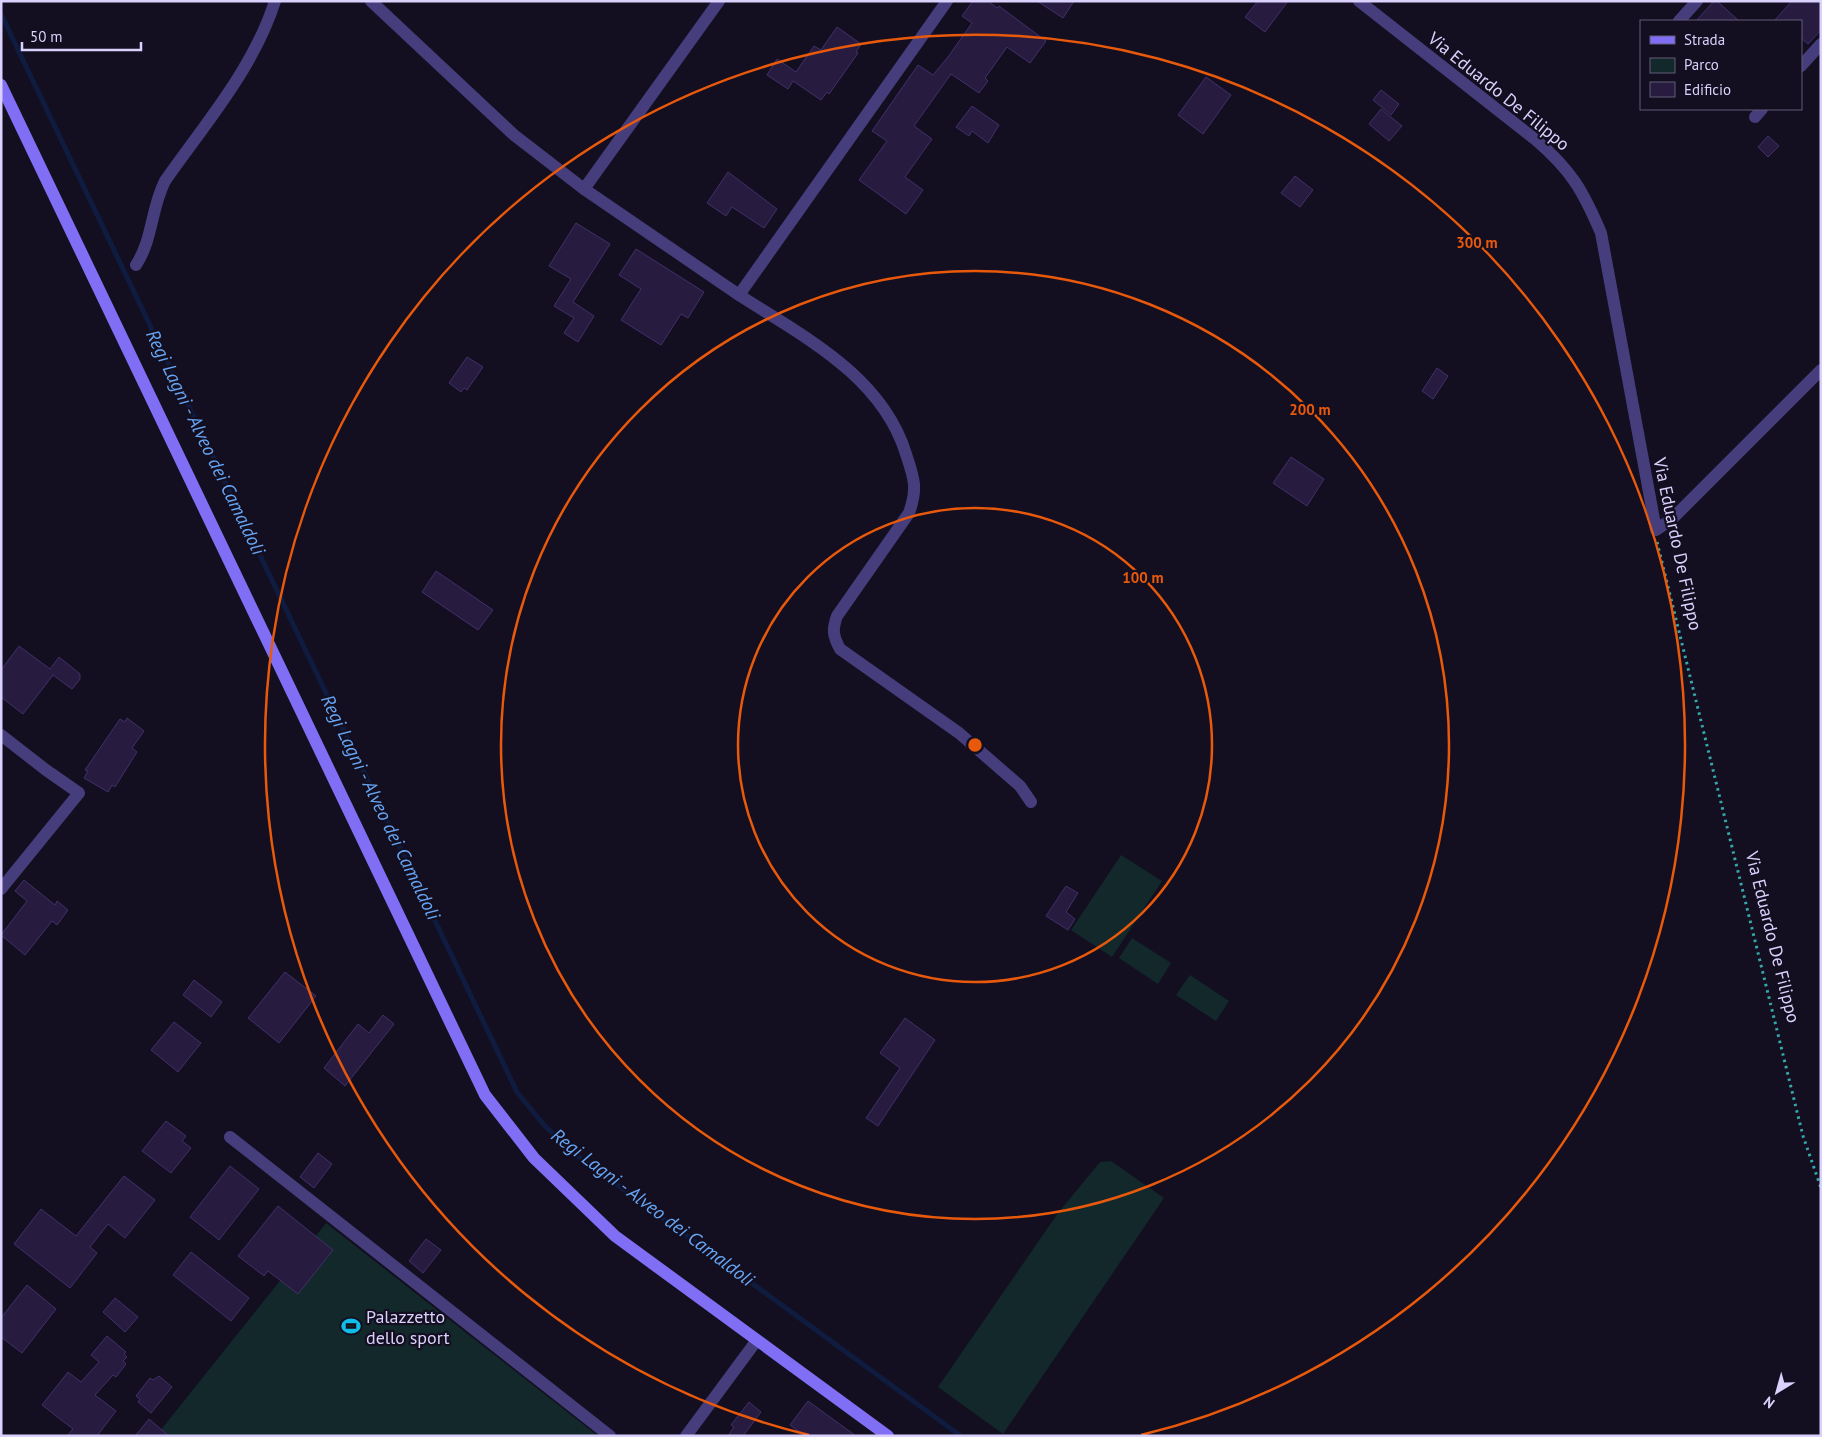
<svg xmlns="http://www.w3.org/2000/svg" width="1822" height="1437" viewBox="0 0 1822 1437" font-family="'PT Sans',sans-serif">
	<style>
		.green { fill: #12282a }
		.lines { fill: none; stroke-linecap: round; stroke-linejoin: round }
		.stream { stroke: #0f1c3f; stroke-width: 5 }
		.building { fill: #271c40; stroke: #41306a }
		.path { stroke: #37a6aa; stroke-width: 3; stroke-dasharray: 2.5 4; stroke-linecap: butt }
		.street { stroke: #463d7c; stroke-width: 12 }
		.secondary { stroke: #806ff5; stroke-width: 12 }
		.ring { fill: none; stroke: #e8590c; stroke-width: 2.5 }
		.labels { text-anchor: middle; dominant-baseline: central; stroke-width: 4.5; stroke-linejoin: round; paint-order: stroke }
		.street-label { font-size: 18px; fill: #dad1fc; stroke: #130f20 }
		.poi-label { font-size: 18px; fill: #dad1fc; stroke: #130f20; text-anchor: start }
		.water-label { font-size: 19px; font-style: italic; fill: #67a5f4; stroke: #130f20 }
		.centre { fill: #e8590c; stroke: #130f20; stroke-width: 2.5 }
		.ring-label { font-size: 15px; text-anchor: middle; font-weight: bold; fill: #e8590c; stroke: #130f20; stroke-width: 4.5; stroke-linejoin: round; paint-order: stroke }
	</style>
	<rect width="100%" height="100%" fill="#130f20"/>
	<!-- green -->
	<g class="green">
		<path d="M1121 855 1162 881 1112 957 1071 930Z"/>
		<path d="M1132 938 1171 963 1158 984 1119 958Z"/>
		<path d="M1190 975 1229 1001 1216 1021 1176 995Z"/>
		<path d="M1111 1161 1164 1198 1003 1434 938 1387 1058 1213 1100 1162Z"/>
		<path d="M326 1223 598 1436H156Z"/>
	</g>
	<g class="lines">
		<!-- stream -->
		<path class="stream" d="M1 14 517 1092 544 1125 575 1154 961 1436"/>
	</g>
	<!-- building -->
	<g class="building">
		<path d="M973 1H988L997 8 999 6 1046 41 1030 63 1007 47 985 78 988 81 979 93 951 74 914 126 932 139 905 177 923 190 906 214 859 180 887 141 872 131 918 65 933 75 948 57 972 23 962 16Z"/>
		<path d="M1037 1H1074L1063 18Z"/>
		<path d="M1258 1H1288L1265 32 1245 17Z"/>
		<path d="M1714 1H1717L1739 21H1696Z"/>
		<path d="M1792 1H1821V30L1808 44 1801 38V21H1774Z"/>
		<path d="M837 27 861 44 856 52 858 53 829 94 827 92 821 100 793 81 788 89 767 75 777 59 796 72 814 46 821 50Z"/>
		<path d="M1206 77 1231 95 1203 134 1178 115Z"/>
		<path d="M1381 90 1399 104 1391 115 1373 100Z"/>
		<path d="M972 106 999 125 988 143 972 131 969 136 956 127Z"/>
		<path d="M1381 109 1402 126 1389 141 1369 124Z"/>
		<path d="M1768 136 1779 146 1768 157 1758 147Z"/>
		<path d="M728 172 777 209 764 228 732 207 726 216 707 203Z"/>
		<path d="M1295 176 1313 190 1300 207 1281 193Z"/>
		<path d="M576 223 610 244 573 302 594 316 578 342 564 333 574 318 554 306 571 279 549 266Z"/>
		<path d="M636 249 704 292 688 318 681 314 661 345 621 320 641 289 619 275Z"/>
		<path d="M467 357 483 367 467 390 464 388 461 392 449 383Z"/>
		<path d="M1437 368 1448 376 1433 399 1422 391Z"/>
		<path d="M1291 457 1324 479 1307 506 1273 483Z"/>
		<path d="M436 571 493 610 478 630 422 592Z"/>
		<path d="M19 646 50 669 59 657 80 674V679L72 689 53 675 23 714 1 697V670Z"/>
		<path d="M127 718 144 731 132 748 137 752 115 787 112 785 108 792 84 778 88 771 85 770 120 719 125 722Z"/>
		<path d="M24 880 55 905 57 901 68 910 57 925 52 921 25 955 1 935 27 901 15 891Z"/>
		<path d="M1066 886 1078 893 1066 912 1075 919 1068 930 1046 916Z"/>
		<path d="M285 972 316 996 279 1043 248 1018Z"/>
		<path d="M194 980 222 1002 211 1017 183 995Z"/>
		<path d="M383 1015 394 1024 345 1086 324 1068 358 1024 369 1033Z"/>
		<path d="M905 1018 935 1040 878 1126 866 1118 900 1068 880 1053Z"/>
		<path d="M174 1022 201 1043 178 1072 151 1050Z"/>
		<path d="M166 1121 186 1136 182 1141 191 1148 171 1173 142 1151Z"/>
		<path d="M318 1153 332 1164 314 1188 300 1177Z"/>
		<path d="M230 1166 259 1189 219 1240 190 1217Z"/>
		<path d="M124 1176 155 1200 125 1238 108 1224 90 1247 97 1253 70 1288 14 1244 41 1209 76 1236Z"/>
		<path d="M278 1206 333 1250 298 1294 268 1271 264 1276 238 1256Z"/>
		<path d="M426 1239 441 1250 423 1273 409 1261Z"/>
		<path d="M191 1252 249 1298 231 1321 173 1275Z"/>
		<path d="M27 1285 56 1309 22 1353 1 1337V1318Z"/>
		<path d="M115 1298 138 1317 125 1332 103 1312Z"/>
		<path d="M107 1336 126 1352 124 1354 127 1357 123 1361 126 1364 116 1377 113 1375 95 1395 116 1411 97 1436H67L73 1429 42 1405 68 1372 81 1382 99 1362 91 1355Z"/>
		<path d="M159 1376 172 1387 151 1413 138 1402 140 1399 136 1396 150 1378 153 1380Z"/>
		<path d="M808 1401 856 1436H805L790 1425Z"/>
		<path d="M749 1402 761 1412 743 1436H728L734 1427 731 1425Z"/>
		<path d="M149 1419 169 1436H135Z"/>
	</g>
	<g class="lines">
		<!-- path -->
		<path class="path" d="M1657 542 1803 1136 1821 1188"/>
		<!-- street -->
		<g class="street">
			<path d="M371 1 514 135 584 189"/>
			<path d="M719 1 584 189 739 295 947 1"/>
			<path d="M1359 1 1536 140C1572 171 1583 191 1601 233L1656 530 1672 519 1821 370"/>
			<path d="M1679 21 1697 1"/>
			<path d="M1801 66 1821 44"/>
			<path d="M1755 117 1762 109"/>
			<path d="M136 265C153 239 151 208 165 181 204 125 254 68 275 1"/>
			<path d="M739 295C804 337 882 376 906 454 914 478 918 488 909 513L837 616C832 630 833 636 840 649L959 733 1020 786 1031 802"/>
			<path d="M1 735 46 770 79 793 1 889"/>
			<path d="M230 1137 610 1436"/>
			<path d="M686 1436 757 1340"/>
		</g>
		<!-- secondary -->
		<path class="secondary" d="M1 85 485 1095 534 1158 615 1236 888 1436"/>
	</g>
	<!-- distance rings -->
	<g class="ring">
		<circle cx="975" cy="745" r="237"/>
		<circle cx="975" cy="745" r="474"/>
		<path d="M809 1435A710 710 0 1 1 1141 1435"/>
	</g>
	<!-- icons -->
	<defs>
		<g id="stadium-bare" transform="scale(1.5)"><path d="M0-5a6.5 5 0 1 0 0 10a6.5 5 0 1 0 0-10ZM-3.5-1.8h7v3.6h-7Z" fill="#10bde8" stroke="#130f20" stroke-width="2.5" paint-order="stroke"/></g>
	</defs>
	<g fill-rule="evenodd">
		<use href="#stadium-bare" x="351" y="1326"/>
	</g>
	<g class="labels">
		<!-- street labels -->
		<g class="street-label">
			<text transform="translate(1499 91) rotate(39)">Via Eduardo De Filippo</text>
			<text transform="translate(1678 544) rotate(78)">Via Eduardo De Filippo</text>
			<text transform="translate(1773 937) rotate(76)">Via Eduardo De Filippo</text>
		</g>
		<!-- poi labels -->
		<g class="poi-label">
			<text x="366" y="1316">Palazzetto<tspan x="366" dy="21">dello sport</tspan></text>
		</g>
		<!-- water labels -->
		<g class="water-label">
			<text transform="translate(206 442) rotate(64)">Regi Lagni - Alveo dei Camaldoli</text>
			<text transform="translate(381 807) rotate(64)">Regi Lagni - Alveo dei Camaldoli</text>
			<text transform="translate(653 1207) rotate(37)">Regi Lagni - Alveo dei Camaldoli</text>
		</g>
	</g>
	<circle cx="975" cy="745" r="8" class="centre"/>
	<g class="ring-label">
		<text x="1477" y="248">300 m</text>
		<text x="1310" y="415">200 m</text>
		<text x="1143" y="583">100 m</text>
	</g>
	<!-- border -->
	<rect width="1822" height="1437" fill="none" stroke="#dad1fc" stroke-width="5"/>
	<!-- legend -->
	<rect x="1640" y="20" width="162" height="90" fill="#130f20" stroke="#635d78"/>
	<rect x="1650" y="36" width="25" height="8" fill="#806ff5" stroke="#635d78"/>
	<text x="1684" y="45" font-size="15" fill="#dad1fc">Strada</text>
	<rect x="1650" y="58" width="25" height="15" fill="#12282a" stroke="#635d78"/>
	<text x="1684" y="70" font-size="15" fill="#dad1fc">Parco</text>
	<rect x="1650" y="82" width="25" height="15" fill="#271c40" stroke="#635d78"/>
	<text x="1684" y="95" font-size="15" fill="#dad1fc">Edificio</text>
	<!-- north arrow -->
	<g transform="translate(1777 1392) rotate(217)" stroke="#130f20" stroke-width="4" paint-order="stroke">
	<path d="M0-4L9 19L0 12L-9 19Z" fill="#dad1fc"/>
	<text y="-8" font-size="14" font-weight="bold" text-anchor="middle" fill="#dad1fc">N</text>
	</g>
	<!-- scale -->
	<path d="M22 42v8h119v-8" fill="none" stroke="#dad1fc" stroke-width="2.5"/>
	<text x="30" y="42" font-size="15" fill="#dad1fc" stroke="#130f20" stroke-width="4" paint-order="stroke">50 m</text>
</svg>
